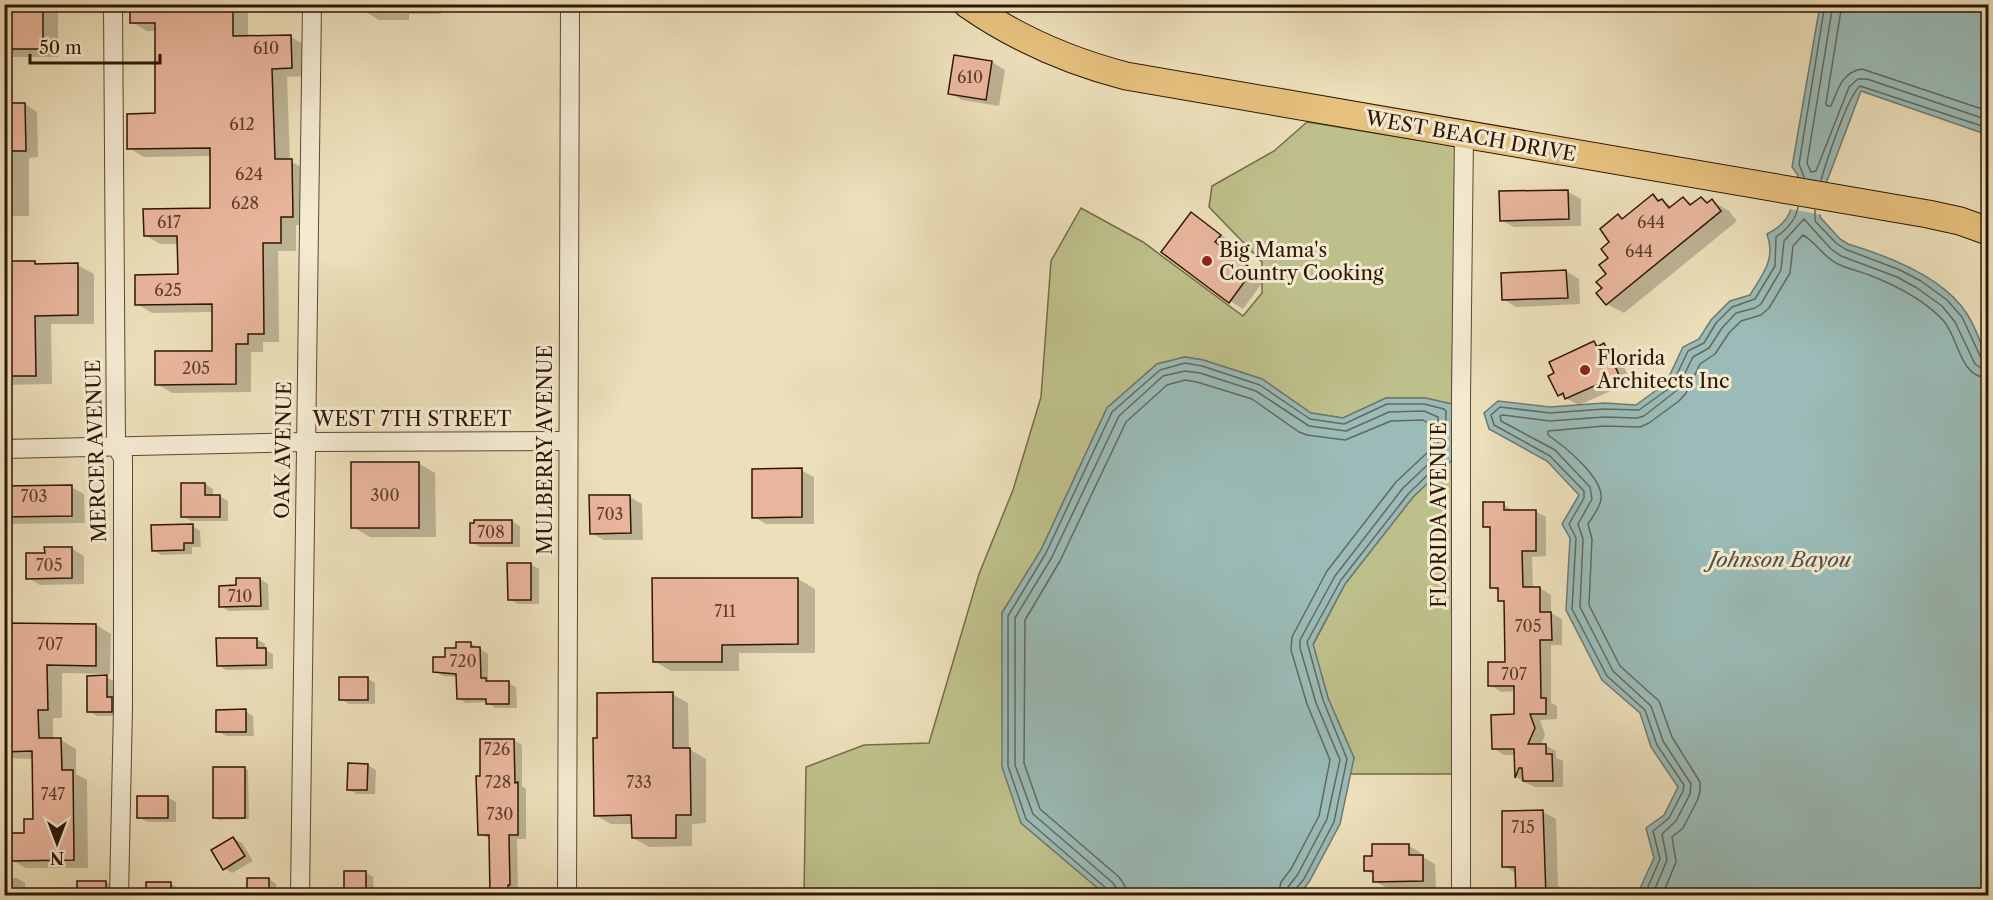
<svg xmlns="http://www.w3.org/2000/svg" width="1993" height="900" viewBox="0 0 1993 900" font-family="'Libre Caslon Text',serif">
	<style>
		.green { fill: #bec08b; stroke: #776b46; stroke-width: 1.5 }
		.water { fill: #9abbb7; stroke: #70796f; stroke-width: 1.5 }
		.pier { fill: #ecdfba }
		.shadow { fill: #0003 }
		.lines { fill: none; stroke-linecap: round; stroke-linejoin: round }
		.shore { stroke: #65685c; stroke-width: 1.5 }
		.building { fill: #e9b69d; stroke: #301602; stroke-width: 1.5 }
		.minor-casing { stroke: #5f4830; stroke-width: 20 }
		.primary-casing { stroke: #301602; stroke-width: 29 }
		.minor { stroke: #f3ead2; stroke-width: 18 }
		.primary { stroke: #e6c07d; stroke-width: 27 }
		.poi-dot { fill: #8f2418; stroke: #f3ead2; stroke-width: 2 }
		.labels { text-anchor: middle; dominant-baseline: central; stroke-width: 6; stroke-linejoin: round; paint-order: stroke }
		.number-label { font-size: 16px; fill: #5e3e29 }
		.street-label { font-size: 20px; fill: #301602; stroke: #f3ead2 }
		.poi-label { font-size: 20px; fill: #301602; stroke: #f3ead2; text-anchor: start }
		.water-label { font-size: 21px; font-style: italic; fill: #555041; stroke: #f3ead2 }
	</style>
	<rect width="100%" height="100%" fill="#ecdfba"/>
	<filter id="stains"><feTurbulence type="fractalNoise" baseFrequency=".00333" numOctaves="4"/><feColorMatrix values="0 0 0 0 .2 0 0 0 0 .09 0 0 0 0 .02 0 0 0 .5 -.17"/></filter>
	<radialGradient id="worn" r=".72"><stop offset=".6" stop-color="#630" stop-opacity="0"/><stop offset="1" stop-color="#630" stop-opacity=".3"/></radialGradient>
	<!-- green -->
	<g class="green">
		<path d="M1307 122 1455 146 1452 404 1425 398H1386L1343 418 1311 413 1262 379 1203 360 1185 357 1157 364 1107 408 1041 550 1002 613 1021 823 1106 895 804 896 806 767 864 745 929 743 979 574 1013 490 1041 397 1051 261 1081 208 1143 242 1243 316 1262 293V262L1209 207 1212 186 1274 151Z"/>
		<path d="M1452 460V774H1349L1354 758 1328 698 1313 645 1345 584 1413 497Z"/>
	</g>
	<!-- water -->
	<g class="water">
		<path d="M1820 5H1988V135L1861 91 1827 181 1820 217 1840 239 1848 244C1888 256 1944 277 1967 314 1976 328 1982 346 1988 361V895H1637L1654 858 1646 828 1664 815 1678 787 1651 747 1640 713 1602 680 1566 610 1570 538 1562 524 1579 495 1547 461 1489 429 1484 413 1498 401 1550 407 1604 403 1636 405 1666 383 1683 347 1699 339 1711 320 1730 301 1750 295C1763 274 1776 259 1767 234 1794 221 1793 202 1798 175L1792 167Z"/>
		<path d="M1185 357 1203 360 1262 379 1311 413 1343 418 1386 398H1425L1452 404V460L1413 497 1345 584 1313 644 1328 698 1354 758 1340 824 1309 882 1299 895H1106L1021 823 1002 767V613L1041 550 1107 408 1157 364Z"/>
	</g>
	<!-- pier -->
	<path class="pier" d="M1794 178 1829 183 1823 215 1789 209Z"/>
	<!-- shadow -->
	<g class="shadow">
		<path d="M4 4H109V10L58 11V57H4Z"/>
		<path d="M132 4H248V37H291L306 46 307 76 287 77 290 161 307 170 308 225H296V251H278L279 342H263V352H251V392L172 393 157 384 213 352V312L152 313 137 304 179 276 178 244H160L145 235 212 209 211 156 144 157 129 148 157 115 156 31H147L132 22Z"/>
		<path d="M336 4H441V14H409V20H379L366 12H348Z"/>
		<path d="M992 62 1005 70 999 106 962 100 949 93Z"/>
		<path d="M25 104 37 112 38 157 29 158V216H4V105Z"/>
		<path d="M1568 192 1581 199V226L1514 227 1501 220Z"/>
		<path d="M1653 196 1673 207 1684 199 1693 204 1701 198 1709 203 1712 201 1729 211 1737 221 1624 313 1607 304 1611 242 1618 216 1624 219Z"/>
		<path d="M1191 214 1233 243 1227 251 1265 279 1243 309 1230 301Z"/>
		<path d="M34 262 40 265H77L94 274V324H51L52 384 4 385V263Z"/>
		<path d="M1566 271 1579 279 1580 304 1516 307 1503 299 1502 274Z"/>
		<path d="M1594 343 1601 346 1604 345 1617 352 1631 382 1579 405 1559 395Z"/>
		<path d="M418 463 435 473 436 537H370L353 527Z"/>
		<path d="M801 470 814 477V524H766L754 517Z"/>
		<path d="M205 484 213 489V496H219L228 501V521H191L183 516Z"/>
		<path d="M71 487 84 494 85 523 4 524V488Z"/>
		<path d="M630 497 642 504 643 540H604L591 533Z"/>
		<path d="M1503 504 1514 511H1535L1546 517V556L1532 557 1533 589 1540 588 1551 595V613L1562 619V645H1551V703L1557 706V719L1540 720 1545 735 1541 745H1545L1556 751V758L1563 761V787H1535L1526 783 1516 777V755H1504L1493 748 1516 716V691L1501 692 1490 685 1507 663 1506 604 1500 600V592L1491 587V530L1485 526Z"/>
		<path d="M512 521 520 526V547H480L471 542Z"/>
		<path d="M192 526 200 531 201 547H192V554L161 555 153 550Z"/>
		<path d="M71 548 84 556V584L40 585 28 578 46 554Z"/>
		<path d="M530 564 539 569V604H518L509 599Z"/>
		<path d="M238 579H260L268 584 269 610 229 611 220 606 238 587Z"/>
		<path d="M798 579 815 589V653H739V671H671L654 661Z"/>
		<path d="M4 624 96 625 111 634 110 674 62 673V718H53V740H61L76 749V774L87 780 88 868H26L11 860 35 820 34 759 4 758V726L12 725V672H4Z"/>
		<path d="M257 639 265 644V650L273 654V669L226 670 218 665V640Z"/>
		<path d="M471 643 488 654V681L508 683 516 687 517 708H495L487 702 466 703 458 698V677L443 676 435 671 458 649Z"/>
		<path d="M106 677 115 682 120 716H97L89 711Z"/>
		<path d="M367 678 375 683V704H349L340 699Z"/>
		<path d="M672 694 688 703 689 749 706 759V823L692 824V846L649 847 633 838V824H611L595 815 599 739Z"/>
		<path d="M245 711 253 716 254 736H226L218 731Z"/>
		<path d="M514 740 522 745V786L526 789V839H517L518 896H491V839L480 834 482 777Z"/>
		<path d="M368 765 376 770 375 794H357L348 789Z"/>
		<path d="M244 768 248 770 249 819 218 820 215 817Z"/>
		<path d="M167 797 176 802V822H147L139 817Z"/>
		<path d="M1543 812 1556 819 1558 886 1571 894V896H1517V874L1504 866Z"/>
		<path d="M233 838 242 843 253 861 232 873 224 868Z"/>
		<path d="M1408 845 1421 853V856L1435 864 1436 888H1387L1374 881V875L1366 870 1374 857Z"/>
		<path d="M365 872 373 877 374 896H345Z"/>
		<path d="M4 878H17L25 883V896H4Z"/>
		<path d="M248 879H269L276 884V896H248Z"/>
		<path d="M106 882 114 887V896H79Z"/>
		<path d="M171 884 182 890V896H147Z"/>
	</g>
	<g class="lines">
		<!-- shore -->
		<g class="shore">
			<path d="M1833 4 1807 163 1811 172 1816 171 1849 87 1858 79H1867L1988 120"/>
			<path d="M1842 4 1826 103 1827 106H1831C1838 89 1842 72 1862 69L1988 111"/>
			<path d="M1804 177 1799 164 1825 4"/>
			<path d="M1821 180C1826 163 1848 95 1860 86L1988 128"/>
			<path d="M1815 210V221L1836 243 1845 249 1900 270 1921 281 1947 300 1962 317 1981 358 1988 362"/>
			<path d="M1110 896 1107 889 1026 819 1008 766V616L1046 553 1112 412 1160 370 1185 363 1202 366 1260 385 1310 419 1344 424 1387 404H1424L1444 409 1446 411 1445 458 1409 493 1341 580 1307 642 1323 700 1347 759 1334 822 1304 879 1295 890 1294 896"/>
			<path d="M1117 896V889L1113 883 1033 814 1015 765V618L1052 557 1119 416 1163 376 1185 371 1200 373 1256 391 1309 426 1346 431 1389 412 1424 411 1438 417V455L1403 488 1335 576 1300 640V648L1316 703 1340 760 1327 819 1298 874 1288 887 1287 896"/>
			<path d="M1126 896 1125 886 1119 877 1040 809 1024 763 1025 620 1060 561 1126 422 1167 385 1185 380 1197 382 1252 399 1299 432 1307 435 1345 440 1391 421 1423 420 1429 424V451L1396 482 1327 571 1292 637 1291 650 1307 704 1330 760 1319 816 1291 869 1281 882 1278 896"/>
			<path d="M1644 896 1660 859 1653 831 1669 818 1683 791 1684 785 1657 745 1645 710 1607 676 1572 609 1576 538 1569 524 1584 498V491L1550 456 1494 425 1491 415 1500 407 1550 413 1604 409 1639 410 1671 387 1688 351 1704 343 1716 323 1732 307 1755 299 1775 266 1776 237C1786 230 1796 220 1798 207"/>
			<path d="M1652 896 1667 860 1662 834 1676 821 1690 794 1691 784 1663 741 1651 706 1613 671 1580 607 1583 539 1578 524 1592 499 1590 487 1555 450 1501 421 1500 416 1503 415 1550 421 1604 417 1637 418 1644 416 1676 391 1693 357 1709 348 1722 328 1736 313 1755 308 1761 304 1781 270 1784 241 1804 219 1831 249 1841 256 1897 277 1917 288 1942 306 1955 322 1975 364 1981 368 1988 369"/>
			<path d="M1662 896 1676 862 1672 837 1683 828 1698 799 1700 791V782L1672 737 1659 701 1620 666 1589 605 1592 539 1588 524C1593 516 1600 508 1601 499 1604 478 1564 446 1548 435V431L1604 426 1640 427 1649 423 1679 401 1686 393 1700 364 1715 354 1729 333 1741 321 1761 315 1769 308 1790 273 1793 246 1803 235C1816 242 1824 258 1838 264 1848 269 1859 271 1869 275 1895 285 1923 299 1943 320 1959 338 1959 377 1988 378"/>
		</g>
	</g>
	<!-- building -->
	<g class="building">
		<rect x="4" y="4" width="39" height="45"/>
		<path d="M130 4H233V36L291 35 292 68 272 69 275 159H292L293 217H281V243H263L264 334H248V344H236V384L155 385V351H212V304L135 305V275L178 274 177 236H144L143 209 210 208V148L127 149V114L155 113V23H130Z"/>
		<path d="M954 55 992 61 986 100 948 94Z"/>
		<path d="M4 103H25L26 151H4Z"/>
		<path d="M1568 190 1569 219 1500 221 1499 191Z"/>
		<path d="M1653 194 1658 201 1662 199 1669 208 1683 197 1690 205 1701 197 1707 203 1712 199 1721 211 1606 305 1596 293 1602 288 1596 282 1606 274 1599 265 1608 258 1601 249 1609 242 1600 229 1618 214 1622 219Z"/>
		<path d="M1191 212 1221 235 1215 242 1253 270 1229 303 1161 252Z"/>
		<path d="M4 261H35V264L78 263V315L35 316 36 376H4Z"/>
		<path d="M1566 270 1568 298 1502 300 1501 273Z"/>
		<path d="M1594 341 1597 347 1604 343 1619 375 1565 399 1563 393 1558 396 1548 376 1554 373 1549 362Z"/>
		<rect x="351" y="462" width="68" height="66"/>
		<path d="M802 468V517L752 518V469Z"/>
		<path d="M181 483H205V495H220V517H181Z"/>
		<path d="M72 485V516L4 517V486Z"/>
		<path d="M589 495H630L631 533 590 534Z"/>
		<path d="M1483 502H1504V510H1536V551H1522L1523 587H1540V612H1551L1552 640H1540L1541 698H1546V714H1530L1535 728 1528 744H1546V754H1552L1553 781H1523L1522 768H1519L1515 778 1514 749H1492L1491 715 1514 714V686H1488V662H1505L1504 601H1498V588H1490V527H1483Z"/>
		<path d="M474 520H512V543H470V523H474Z"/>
		<path d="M193 524V543H184V550L152 551 151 525Z"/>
		<path d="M44 547H72V578L26 579V553H45Z"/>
		<path d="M507 563H531V600H508Z"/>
		<path d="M236 578H260L261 606 219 607V586L236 585Z"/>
		<path d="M652 578H798V644L722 645V662H653Z"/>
		<path d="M4 623 96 624V666L47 665 48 710H38L39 738H61L62 770H73L74 860 9 861V833H24V819H33L32 751 4 752V724H10V665H4Z"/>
		<path d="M216 638H257V648H266V665L217 666Z"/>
		<path d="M456 642H471V647H480L481 678H486V681H509V704H486V699H457L456 674 433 672V657H445V648H456Z"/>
		<path d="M107 675V697H112V712H87V676Z"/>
		<rect x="339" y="677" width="29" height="23"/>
		<path d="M673 692V748H690L691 815H676V838H632L631 815 594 816 593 738H597V693Z"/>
		<path d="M246 709V732H216V710Z"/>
		<path d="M480 739H514L515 783 518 782V835H509L510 885H508V896H490L489 835H478L476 776H480Z"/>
		<path d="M348 763 368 764 367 790H347Z"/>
		<rect x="213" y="767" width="32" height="51"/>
		<rect x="137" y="796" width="31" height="22"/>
		<path d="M1543 810 1546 896H1516L1515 867H1502V811Z"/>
		<path d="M233 837 245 856 223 870 211 850Z"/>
		<path d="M1372 844H1409V855H1423V881L1373 882V871H1364V856H1372Z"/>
		<rect x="344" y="871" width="22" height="25"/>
		<rect x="247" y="878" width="22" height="15"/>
		<rect x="77" y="881" width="29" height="15"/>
		<rect x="146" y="882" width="25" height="14"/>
	</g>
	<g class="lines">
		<!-- minor casing -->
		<g class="minor-casing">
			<g id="minor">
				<path d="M113 4 116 446 123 458V707L119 896"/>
				<path d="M4 449 305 442 567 441"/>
				<path d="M300 896 312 4"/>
				<path d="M567 896 570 4"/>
				<path d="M1461 896V398L1464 135"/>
			</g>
		</g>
		<!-- primary casing -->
		<g class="primary-casing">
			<path id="primary" d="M967 4C1017 39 1068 61 1126 76L1928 214 1960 221 1988 231"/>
		</g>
		<!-- minor -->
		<use href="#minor" class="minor"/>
		<!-- primary -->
		<use href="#primary" class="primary"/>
	</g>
	<!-- markers -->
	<g class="poi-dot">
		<circle cx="1207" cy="261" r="6"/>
		<circle cx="1585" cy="370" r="6"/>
	</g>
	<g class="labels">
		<!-- number labels -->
		<g class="number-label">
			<text x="266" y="48">610</text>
			<text x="970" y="77">610</text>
			<text x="242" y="124">612</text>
			<text x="249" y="174">624</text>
			<text x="245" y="203">628</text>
			<text x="169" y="222">617</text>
			<text x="1651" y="222">644</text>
			<text x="1639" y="251">644</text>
			<text x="168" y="290">625</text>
			<text x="196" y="368">205</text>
			<text x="385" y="495">300</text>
			<text x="34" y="496">703</text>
			<text x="610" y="514">703</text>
			<text x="491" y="532">708</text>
			<text x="49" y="565">705</text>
			<text x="240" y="596">710</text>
			<text x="725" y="611">711</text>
			<text x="1528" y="626">705</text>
			<text x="50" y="644">707</text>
			<text x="463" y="661">720</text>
			<text x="1514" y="674">707</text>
			<text x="497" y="749">726</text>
			<text x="498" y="782">728</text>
			<text x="639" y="782">733</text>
			<text x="53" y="794">747</text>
			<text x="500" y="814">730</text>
			<text x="1523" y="827">715</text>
		</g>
		<!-- street labels -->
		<g class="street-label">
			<text transform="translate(1471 136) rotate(10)">WEST BEACH DRIVE</text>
			<text x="412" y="419">WEST 7TH STREET</text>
			<text transform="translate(283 450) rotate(-89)">OAK AVENUE</text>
			<text transform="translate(545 450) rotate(-90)">MULBERRY AVENUE</text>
			<text transform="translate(96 451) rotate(-92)">MERCER AVENUE</text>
			<text transform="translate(1439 515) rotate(-90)">FLORIDA AVENUE</text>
		</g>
		<!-- poi labels -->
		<g class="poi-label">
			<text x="1219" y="250">Big Mama's<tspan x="1219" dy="23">Country Cooking</tspan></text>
			<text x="1597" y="358">Florida<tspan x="1597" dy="23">Architects Inc</tspan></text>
		</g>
		<!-- water labels -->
		<g class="water-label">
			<text x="1780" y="559">Johnson Bayou</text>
		</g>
	</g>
	<!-- margin -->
	<rect width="1993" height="900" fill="none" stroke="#ecdfba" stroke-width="24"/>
	<rect x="6" y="6" width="1981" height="888" fill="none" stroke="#301602" stroke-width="3"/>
	<rect x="12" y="12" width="1969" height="876" fill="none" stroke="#301602" stroke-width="1.5"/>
	<!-- north arrow -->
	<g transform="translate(57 843) rotate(180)" stroke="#f3ead2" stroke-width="4.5" paint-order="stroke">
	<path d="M0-4.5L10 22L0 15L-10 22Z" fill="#301602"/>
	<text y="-9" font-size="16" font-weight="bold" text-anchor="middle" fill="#301602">N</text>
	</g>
	<!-- scale -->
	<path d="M30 54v9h130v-9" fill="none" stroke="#301602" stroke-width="3"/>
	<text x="39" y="54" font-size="18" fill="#301602" stroke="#f3ead2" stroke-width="4.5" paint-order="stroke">50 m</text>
	<rect width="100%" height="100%" filter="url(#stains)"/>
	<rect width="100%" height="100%" fill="url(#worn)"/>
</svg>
